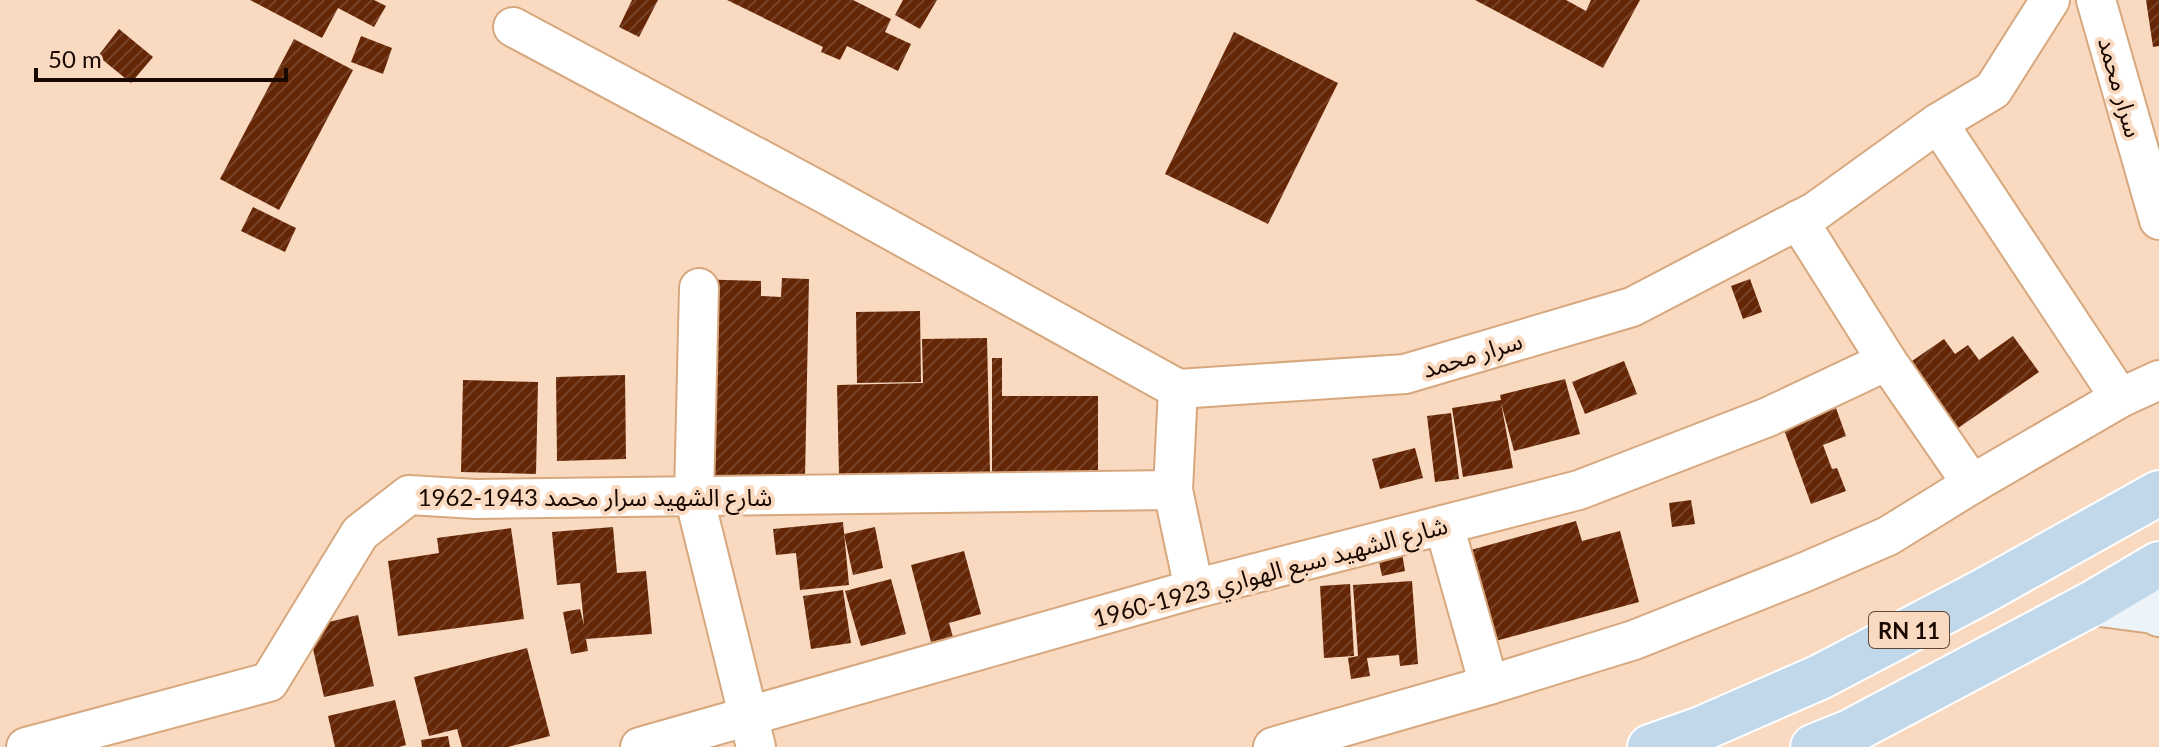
<svg xmlns="http://www.w3.org/2000/svg" width="2159" height="747" viewBox="0 0 2159 747" font-family="Lato,'Noto Sans Arabic',sans-serif">
	<style>
		.building { fill: url(#building-hatch) }
		.lines { fill: none; stroke-linecap: round; stroke-linejoin: round }
		.street-casing { stroke: #d7a77d; stroke-width: 42 }
		.secondary-casing { stroke: #d7a77d; stroke-width: 48 }
		.highway-casing { stroke: #fff; stroke-width: 48 }
		.street { stroke: #fff; stroke-width: 38 }
		.secondary { stroke: #ecf3f9; stroke-width: 44 }
		.highway { stroke: #c1d8ea; stroke-width: 44 }
		.labels { text-anchor: middle; dominant-baseline: central; stroke-width: 8; stroke-linejoin: round; paint-order: stroke }
		.shield { fill: #f9dac1; stroke: #5c473a; stroke-width: 2 }
		.shield-label { font-size: 22px; font-weight: bold; fill: #190800 }
		.street-label { font-size: 24px; fill: #190800; stroke: #f9dac1 }
	</style>
	<defs>
		<pattern id="building-hatch" width="6" height="6" patternUnits="userSpaceOnUse" patternTransform="scale(2)"><rect width="6" height="6" fill="#652606"/><path d="M-1 1l2-2M0 6l6-6M5 7l2-2" fill="none" stroke="#764328"/></pattern>
	</defs>
	<rect width="100%" height="100%" fill="#f9dac1"/>
	<!-- building -->
	<g class="building">
		<path d="M250 0H374L386 6 374 27 338 8 322 38Z"/>
		<path d="M632 0H658L639 37 619 27Z"/>
		<path d="M727 0H853L891 19 885 32 911 44 898 71 847 46 840 60 821 52 823 47Z"/>
		<path d="M903 0H937L920 29 895 15Z"/>
		<path d="M1475 0H1566L1586 11 1591 0H1640L1603 68Z"/>
		<path d="M2146 0H2159V46L2153 47Z"/>
		<path d="M119 29 153 57 131 83 98 56Z"/>
		<path d="M1234 32 1338 83 1268 224 1165 174Z"/>
		<path d="M361 36 392 48 383 74 351 62Z"/>
		<path d="M294 39 353 70 279 210 220 179Z"/>
		<path d="M253 207 296 228 285 252 241 231Z"/>
		<path d="M782 278 809 279 805 478 702 476 692 279 761 281V296L781 297Z"/>
		<path d="M1750 279 1762 312 1743 319 1731 286Z"/>
		<path d="M920 311 921 382 857 383 856 312Z"/>
		<path d="M2013 336 2039 372 1938 442 1899 388 1920 373 1912 361 1944 339 1955 354 1968 345 1979 360Z"/>
		<path d="M987 338 990 472 839 474 837 385 923 383 922 339Z"/>
		<path d="M992 358H1002V396H1098V472H992Z"/>
		<path d="M1624 361 1637 394 1585 414 1572 382Z"/>
		<path d="M625 375 626 459 557 461 556 377Z"/>
		<path d="M1565 379 1580 434 1514 451 1501 403 1513 468 1463 477 1452 408 1501 400 1500 395Z"/>
		<path d="M463 380 538 382 536 474 461 472Z"/>
		<path d="M1836 408 1846 436 1823 445 1832 469 1837 468 1846 491 1811 504 1783 427Z"/>
		<path d="M1451 413 1459 479 1435 482 1427 416Z"/>
		<path d="M1415 448 1423 478 1380 489 1372 459Z"/>
		<path d="M1691 500 1695 524 1672 527 1669 503Z"/>
		<path d="M1576 521 1582 541 1620 531 1639 602 1462 650 1449 556Z"/>
		<path d="M843 522 849 585 800 590 796 553 776 555 773 529Z"/>
		<path d="M613 527 617 573 646 571 652 634 586 639 588 651 571 654 563 612 580 609 584 625 580 583 557 585 552 532Z"/>
		<path d="M875 527 883 568 853 575 844 534Z"/>
		<path d="M511 528 524 619 398 636 388 561 439 553 437 538Z"/>
		<path d="M964 551 981 614 949 623 953 637 931 642 911 565Z"/>
		<path d="M1402 553 1405 571 1382 576 1378 557Z"/>
		<path d="M891 579 906 634 861 646 845 591Z"/>
		<path d="M1412 581 1418 664 1400 666 1399 655 1367 658 1370 676 1351 679 1348 658 1358 656 1353 585Z"/>
		<path d="M1350 584 1354 656 1324 658 1320 586Z"/>
		<path d="M843 590 851 643 811 649 803 596Z"/>
		<path d="M358 615 374 686 324 697 308 627Z"/>
		<path d="M527 648 550 736 508 747H462L457 729 429 736 414 677Z"/>
		<path d="M395 700 406 745 399 747H335L328 716Z"/>
		<path d="M448 736 450 747H422L421 740Z"/>
	</g>
	<g class="lines">
		<!-- street casing -->
		<g class="street-casing">
			<g id="street">
				<path d="M2096 0 2159 220"/>
				<path d="M513 27 829 196 1178 389 1405 374 1632 307 1816 211 1938 123 1993 90 2050 0"/>
				<path d="M1938 123 2120 398"/>
				<path d="M1798 220 1887 361 1972 484"/>
				<path d="M699 288 694 496 756 747"/>
				<path d="M1178 389 1173 490 1194 589"/>
				<path d="M1444 525 1489 685"/>
				<path d="M26 747 269 682 360 533 409 495 476 499 1173 490"/>
				<path d="M640 747 1194 589 1579 490 1768 417 1887 361"/>
				<path d="M1273 747 1489 685 1634 640 1805 572 1888 536 1972 484 2120 398 2159 380"/>
			</g>
		</g>
		<!-- secondary casing -->
		<g class="secondary-casing">
			<path id="secondary" d="M2093 603 2154 611 2159 614"/>
		</g>
		<!-- highway casing -->
		<g class="highway-casing">
			<g id="highway">
				<path d="M1650 747 1701 729 1820 677 1982 592 2159 493"/>
				<path d="M1813 747 1850 732 2093 603 2159 564"/>
			</g>
		</g>
		<!-- street -->
		<use href="#street" class="street"/>
		<!-- secondary -->
		<use href="#secondary" class="secondary"/>
		<!-- highway -->
		<use href="#highway" class="highway"/>
	</g>
	<g class="labels">
		<!-- shield labels -->
		<rect class="shield" x="1869" y="612" width="80" height="36" rx="6"/>
		<g class="shield-label">
			<text x="1909" y="630">RN 11</text>
		</g>
		<!-- street labels -->
		<g class="street-label">
			<text transform="translate(2121 87) rotate(74)">سرار محمد</text>
			<text transform="translate(1472 354) rotate(-17)">سرار محمد</text>
			<text x="595" y="496">شارع الشهيد سرار محمد 1943-1962</text>
			<text transform="translate(1270 571) rotate(-15)">شارع الشهيد سبع الهواري 1923-1960</text>
		</g>
	</g>
	<!-- scale -->
	<path d="M36 68v12h250v-12" fill="none" stroke="#190800" stroke-width="4"/>
	<text x="48" y="68" font-size="24" fill="#190800" stroke="#f9dac1" stroke-width="6" paint-order="stroke">50 m</text>
</svg>
